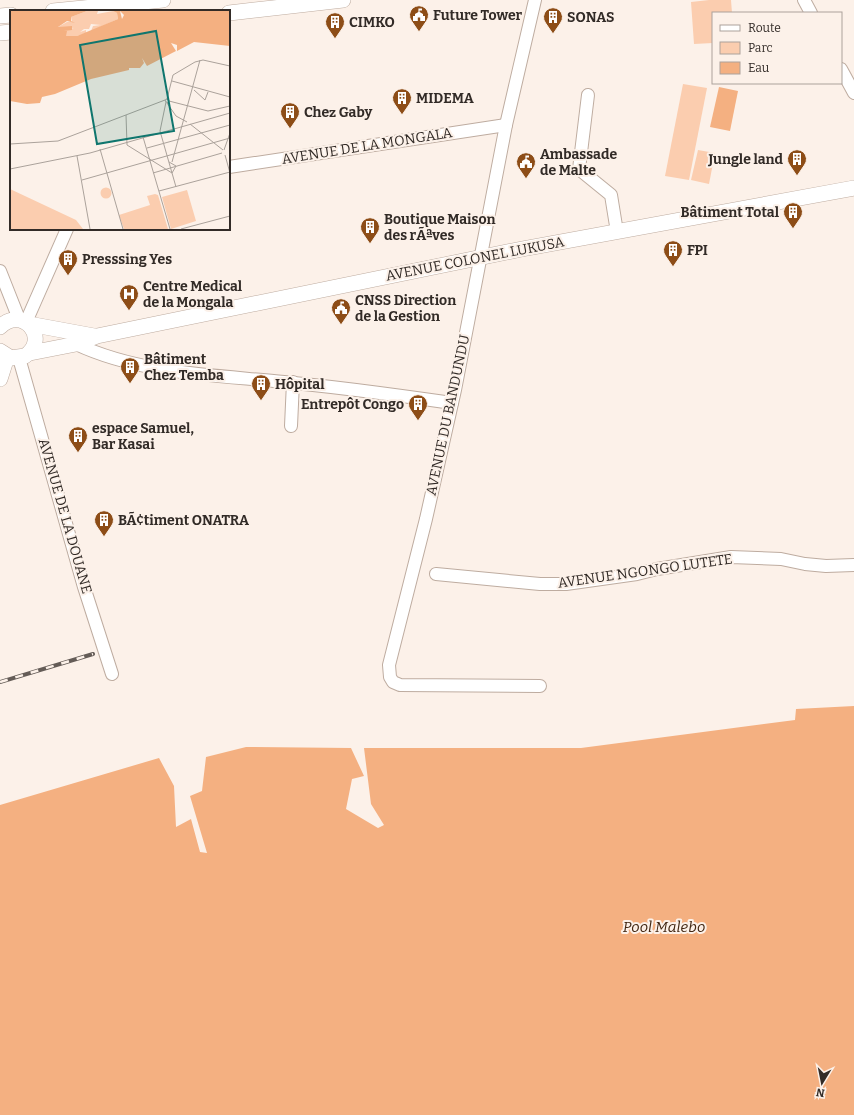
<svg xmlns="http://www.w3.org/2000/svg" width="854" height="1115" viewBox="0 0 854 1115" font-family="Bitter,serif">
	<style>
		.green { fill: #fbcdaf }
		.water { fill: #f4b081 }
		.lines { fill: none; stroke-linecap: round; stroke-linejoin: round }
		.minor-casing { stroke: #beaca0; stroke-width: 14 }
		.major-casing { stroke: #beaca0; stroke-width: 16 }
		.minor { stroke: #fff; stroke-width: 12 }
		.major { stroke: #fff; stroke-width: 15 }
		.rail-casing { stroke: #645c57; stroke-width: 4 }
		.rail { stroke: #fcf1e9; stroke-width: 2.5; stroke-dasharray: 8; stroke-linecap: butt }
		.labels { text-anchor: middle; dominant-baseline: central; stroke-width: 4; stroke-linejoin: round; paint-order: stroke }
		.poi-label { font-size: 14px; font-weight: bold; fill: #322b27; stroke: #fcf1e9; text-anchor: start }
		.street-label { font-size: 14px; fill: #322b27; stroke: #fcf1e9 }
		.water-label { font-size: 15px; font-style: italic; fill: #422713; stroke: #fcf1e9 }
		.inset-road { fill: none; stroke: #aba29b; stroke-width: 1 }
		.view { fill: #0f766e; fill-opacity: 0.15; stroke: #0f766e; stroke-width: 2 }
		.inset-edge { fill: none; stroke: #322b27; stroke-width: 2 }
	</style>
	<rect width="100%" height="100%" fill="#fcf1e9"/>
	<!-- green -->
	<g class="green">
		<path d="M709 0H731L732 13H713V43L694 44 691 2Z"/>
		<path d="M683 84 707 88 689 180 665 176Z"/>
		<path d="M698 150 715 153 709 184 691 180Z"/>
	</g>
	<!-- water -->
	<g class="water">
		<path d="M719 87 738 91 730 131 710 127Z"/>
		<path d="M854 706V1115H0V805L159 758 174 786 176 827 191 819 200 852 207 853 190 796 202 791 206 757 246 747 351 748 364 776 352 779 346 809 378 828 384 825 371 804 364 748H581L795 720 796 709Z"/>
	</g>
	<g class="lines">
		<!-- minor casing -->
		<g class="minor-casing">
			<g id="minor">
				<path d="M535 0 506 125 455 390 426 519 389 665 390 677 393 682 400 685 540 686"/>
				<path d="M804 0 811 13"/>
				<path d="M841 69 854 93"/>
				<path d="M588 95 579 169 611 195 617 232"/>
				<path d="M229 167 506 125"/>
				<path d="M0 271 19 319"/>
				<path d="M26 322 67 229"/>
				<path d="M76 344C140 374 215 375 284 382 340 387 396 395 452 403"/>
				<path d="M19 358 84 587 112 674"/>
				<path d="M291 426 293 382"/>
				<path d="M436 574 540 584H566L637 574 657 569 731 557 781 559 805 564 826 566 854 565"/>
			</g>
		</g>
		<!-- major casing -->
		<g class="major-casing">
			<g id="major">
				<path d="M53 11 163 0"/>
				<path d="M229 13 343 0"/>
				<path d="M0 16 11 15"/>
				<path d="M0 33 11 32"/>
				<path d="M29 324 94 336"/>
				<path d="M0 327C22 305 51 338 25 356L11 358 0 351"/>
				<path d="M30 353 76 344 97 336 522 249 854 188"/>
				<path d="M0 379 7 357"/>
			</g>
		</g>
		<!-- minor -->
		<use href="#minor" class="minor"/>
		<!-- major -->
		<use href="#major" class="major"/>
		<!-- rail casing -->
		<g class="rail-casing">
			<path id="rail" d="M0 682 93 654"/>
		</g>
		<!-- rail -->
		<use href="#rail" class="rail"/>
	</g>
	<!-- icons -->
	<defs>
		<g id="civic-pin" transform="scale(1)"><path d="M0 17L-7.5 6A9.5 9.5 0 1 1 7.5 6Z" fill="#8d4d17" stroke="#fcf1e9"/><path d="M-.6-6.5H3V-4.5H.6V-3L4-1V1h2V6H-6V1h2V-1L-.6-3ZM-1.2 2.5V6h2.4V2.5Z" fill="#fff"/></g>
		<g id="building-pin" transform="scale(1)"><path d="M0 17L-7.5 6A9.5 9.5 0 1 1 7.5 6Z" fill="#8d4d17" stroke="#fcf1e9"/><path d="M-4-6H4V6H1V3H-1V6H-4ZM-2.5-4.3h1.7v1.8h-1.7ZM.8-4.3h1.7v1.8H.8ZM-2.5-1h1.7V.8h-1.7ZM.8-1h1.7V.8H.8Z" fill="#fff"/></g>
		<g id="hospital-pin" transform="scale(1)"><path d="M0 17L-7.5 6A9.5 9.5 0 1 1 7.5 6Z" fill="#8d4d17" stroke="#fcf1e9"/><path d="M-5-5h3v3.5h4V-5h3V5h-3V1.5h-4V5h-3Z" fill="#fff"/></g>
	</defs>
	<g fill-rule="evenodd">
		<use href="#civic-pin" x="419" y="15"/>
		<use href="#building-pin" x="553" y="17"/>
		<use href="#building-pin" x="335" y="22"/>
		<use href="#building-pin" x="402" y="98"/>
		<use href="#building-pin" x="290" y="112"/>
		<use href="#building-pin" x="797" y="159"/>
		<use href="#civic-pin" x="526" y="162"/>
		<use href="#building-pin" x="793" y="212"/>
		<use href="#building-pin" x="370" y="227"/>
		<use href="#building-pin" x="673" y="250"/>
		<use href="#building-pin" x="68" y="259"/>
		<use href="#hospital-pin" x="129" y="294"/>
		<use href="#civic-pin" x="341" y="308"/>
		<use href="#building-pin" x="130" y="367"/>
		<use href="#building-pin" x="261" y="384"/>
		<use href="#building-pin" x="418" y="404"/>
		<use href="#building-pin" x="78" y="436"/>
		<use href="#building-pin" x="104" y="520"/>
	</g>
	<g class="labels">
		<!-- poi labels -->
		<g class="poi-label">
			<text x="433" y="15">Future Tower</text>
			<text x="567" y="17">SONAS</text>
			<text x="349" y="22">CIMKO</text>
			<text x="416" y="98">MIDEMA</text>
			<text x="304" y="112">Chez Gaby</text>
			<text x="540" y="154">Ambassade<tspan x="540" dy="16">de Malte</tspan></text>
			<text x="783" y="159" text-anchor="end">Jungle land</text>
			<text x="779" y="212" text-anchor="end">Bâtiment Total</text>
			<text x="384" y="219">Boutique Maison<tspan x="384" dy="16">des rÃªves</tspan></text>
			<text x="687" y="250">FPI</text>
			<text x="82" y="259">Presssing Yes</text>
			<text x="143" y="286">Centre Medical<tspan x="143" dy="16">de la Mongala</tspan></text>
			<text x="355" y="300">CNSS Direction<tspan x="355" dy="16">de la Gestion</tspan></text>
			<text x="144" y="359">Bâtiment<tspan x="144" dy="16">Chez Temba</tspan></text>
			<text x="275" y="384">Hôpital</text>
			<text x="404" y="404" text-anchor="end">Entrepôt Congo</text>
			<text x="92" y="428">espace Samuel,<tspan x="92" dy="16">Bar Kasai</tspan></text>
			<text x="118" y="520">BÃ¢timent ONATRA</text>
		</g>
		<!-- street labels -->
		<g class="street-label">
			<text transform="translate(367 146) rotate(-9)">AVENUE DE LA MONGALA</text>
			<text transform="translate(475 259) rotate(-11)">AVENUE COLONEL LUKUSA</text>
			<text transform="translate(448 415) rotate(-78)">AVENUE DU BANDUNDU</text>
			<text transform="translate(65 516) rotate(74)">AVENUE DE LA DOUANE</text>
			<text transform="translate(645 571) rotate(-8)">AVENUE NGONGO LUTETE</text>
		</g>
		<!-- water labels -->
		<g class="water-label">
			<text x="664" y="927">Pool Malebo</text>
		</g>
	</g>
	<!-- overview -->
	<g transform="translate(10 10)">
		<rect width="220" height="220" fill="#fcf1e9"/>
		<path d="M77 1H88L87 4 103 1 107 3 108 9 81 21 83 16 91 15 81 14 79 19H74L70 22 76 20V23L67 26H56L54 20 64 18 48 17 57 12H62L61 7ZM90.5 183a5.5 5.5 0 1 1 11 0a5.5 5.5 0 1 1-11 0ZM0 179 66 210 73 219H0ZM177 180 186 211 161 219 152 187ZM145 184 148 185 158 219H114L109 205 140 195 137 186Z" fill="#fbcdaf"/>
		<path d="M0 1H77L61 7V11L65 13 57 11 48 17 62 16V20L54 21H57L56 26H67L108 9 107 3 103 1H110L112 9 114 5 110 1H220V36L184 32 167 41V35L161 33 166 41 137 56 132 48 134 53 130 58H119V60L81 69 45 84 32 87 30 93 17 94 0 91Z" fill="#f4b081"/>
		<path class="inset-road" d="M162 71 220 87M184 80 195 90 198 82M156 89 159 90 158 93 155 91ZM157 89 163 65 185 52 193 50 220 56M159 91 198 101 220 96M156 92 150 121 166 177M157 93 166 106 177 112M116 105 117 135 162 163 166 156 159 152M180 114 213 140M133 127 160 219M0 134 48 131 155 90M137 138 220 115M90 139 113 219M214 140 220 123M215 145 220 163M67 146 80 219M162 152 190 50M0 159 80 143 220 103M143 163 212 143M72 170 220 128M149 181 220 162M171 219 220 206"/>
		<path class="view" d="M146 21 164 121 87 134 70 35Z"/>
		<rect width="220" height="220" class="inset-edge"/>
	</g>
	<!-- legend -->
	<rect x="712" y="12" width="130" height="72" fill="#fcf1e9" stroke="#aba29b"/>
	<rect x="720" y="25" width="20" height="6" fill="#ffffff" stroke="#aba29b"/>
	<text x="748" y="32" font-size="12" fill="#322b27">Route</text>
	<rect x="720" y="42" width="20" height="12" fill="#fbcdaf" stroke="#aba29b"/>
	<text x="748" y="52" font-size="12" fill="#322b27">Parc</text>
	<rect x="720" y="62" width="20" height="12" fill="#f4b081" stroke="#aba29b"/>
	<text x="748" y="72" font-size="12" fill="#322b27">Eau</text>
	<!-- north arrow -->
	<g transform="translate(822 1083) rotate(190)" stroke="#fcf1e9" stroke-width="3" paint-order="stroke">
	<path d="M0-3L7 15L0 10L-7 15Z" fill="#322b27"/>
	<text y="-6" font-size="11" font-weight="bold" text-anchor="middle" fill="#322b27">N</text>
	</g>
</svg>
